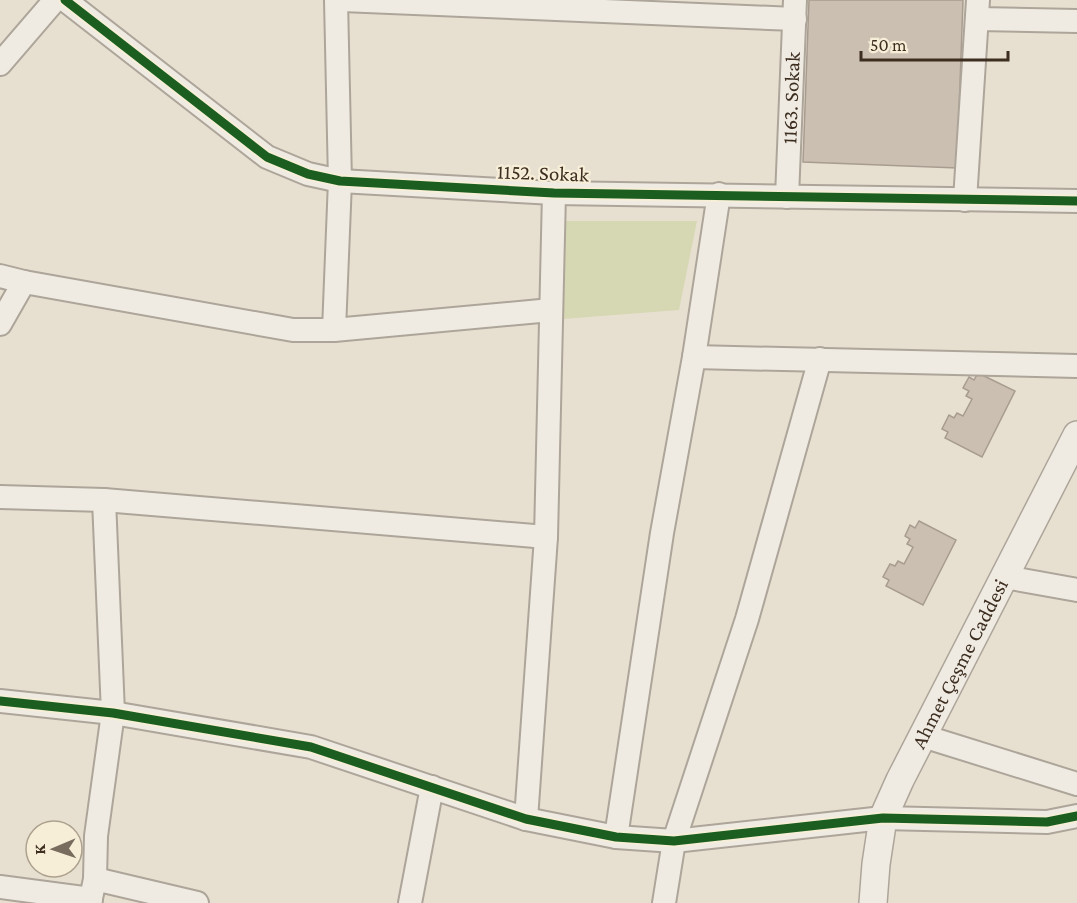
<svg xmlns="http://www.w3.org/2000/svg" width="1077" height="903" viewBox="0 0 1077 903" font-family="'Crimson Pro',serif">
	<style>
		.green { fill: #d6d7b3 }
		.building { fill: #cbbfb2; stroke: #a89c90; stroke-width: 1.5 }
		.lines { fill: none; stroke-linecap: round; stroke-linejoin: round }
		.minor-casing { stroke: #ada599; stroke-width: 26 }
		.tertiary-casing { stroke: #ada599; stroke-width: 30 }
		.minor { stroke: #efebe3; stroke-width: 22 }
		.tertiary { stroke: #efebe3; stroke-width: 27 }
		.cycleway-casing { stroke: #f7eed8; stroke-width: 13 }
		.cycleway { stroke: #1b5e20; stroke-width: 9 }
		.labels { text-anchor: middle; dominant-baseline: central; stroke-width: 4.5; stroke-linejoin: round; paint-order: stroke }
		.street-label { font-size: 21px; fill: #3d2e20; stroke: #f7eed8 }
	</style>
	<rect width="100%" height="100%" fill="#e7e0d1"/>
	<!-- green -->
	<path class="green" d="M565 221H697L679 310 563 319Z"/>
	<!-- building -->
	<g class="building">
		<path d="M809 0H963L957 168 803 162Z"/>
		<path d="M978 373 1015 391 982 457 945 438 948 432 942 429 949 415 954 418 957 413 963 416 972 399 966 396 969 391 963 388 969 377 974 380Z"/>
		<path d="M919 521 956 540 923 605 886 586 889 580 883 577 890 564 895 566 898 561 904 564 913 547 907 544 910 539 905 536 910 525 915 528Z"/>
	</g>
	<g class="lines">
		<!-- minor casing -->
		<g class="minor-casing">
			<g id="minor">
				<path d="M65 0 267 157 308 174 340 181 554 193 1077 201"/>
				<path d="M342 0 795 19"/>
				<path d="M977 19 1077 21"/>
				<path d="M0 64 55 0"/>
				<path id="s1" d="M787 197 795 0"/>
				<path d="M965 200 978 0"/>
				<path d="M0 276 24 282 0 324"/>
				<path d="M24 282 293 330H334L551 310"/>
				<path d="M334 330 340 181 336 0"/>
				<path d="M694 357 1077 366"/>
				<path d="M0 497 104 500 546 537"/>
				<path d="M1005 577 1077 590"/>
				<path d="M0 701 113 713 311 747 526 819 616 837 674 841 883 818 1047 822 1077 816"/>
				<path d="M923 736 1077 784"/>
				<path d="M526 819 546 537 554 193"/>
				<path d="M616 837 662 533 694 357 719 194"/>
				<path d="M95 879 197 903"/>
				<path d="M0 887 91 899"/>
				<path d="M90 903 95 879 96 836 113 713 104 500"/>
				<path d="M410 903 432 787"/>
				<path d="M664 903 674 841 747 619 820 359"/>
			</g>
		</g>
		<!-- tertiary casing -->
		<g class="tertiary-casing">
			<g id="tertiary">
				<path id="s2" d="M873 903 876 864 883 818 900 780 1077 435"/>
			</g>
		</g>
		<!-- minor -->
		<use href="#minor" class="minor"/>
		<!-- tertiary -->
		<use href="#tertiary" class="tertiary"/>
		<!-- cycleway casing -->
		<g class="cycleway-casing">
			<g id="cycleway">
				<path d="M65 0 267 157 308 174 340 181 554 193 1077 201"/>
				<path d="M0 701 113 713 311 747 526 819 616 837 674 841 883 818 1047 822 1077 816"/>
			</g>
		</g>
		<!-- cycleway -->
		<use href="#cycleway" class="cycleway"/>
	</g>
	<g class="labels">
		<!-- street labels -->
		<g class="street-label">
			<text stroke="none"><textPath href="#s1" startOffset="99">1163. Sokak</textPath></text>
			<text transform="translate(543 173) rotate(2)">1152. Sokak</text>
			<text stroke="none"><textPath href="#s2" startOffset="258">Ahmet Çeşme Caddesi</textPath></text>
		</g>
	</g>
	<!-- north arrow -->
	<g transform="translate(54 849) rotate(268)"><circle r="28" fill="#f7eed8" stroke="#ada18e" stroke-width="1.5"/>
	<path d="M0-4.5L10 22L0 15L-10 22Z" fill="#786c5e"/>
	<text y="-9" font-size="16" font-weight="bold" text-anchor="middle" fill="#3d2e20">K</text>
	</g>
	<!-- scale -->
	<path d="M861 51v9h147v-9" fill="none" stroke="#3d2e20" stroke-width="3"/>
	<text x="870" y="51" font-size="18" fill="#3d2e20" stroke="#f7eed8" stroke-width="4.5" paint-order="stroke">50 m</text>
</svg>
